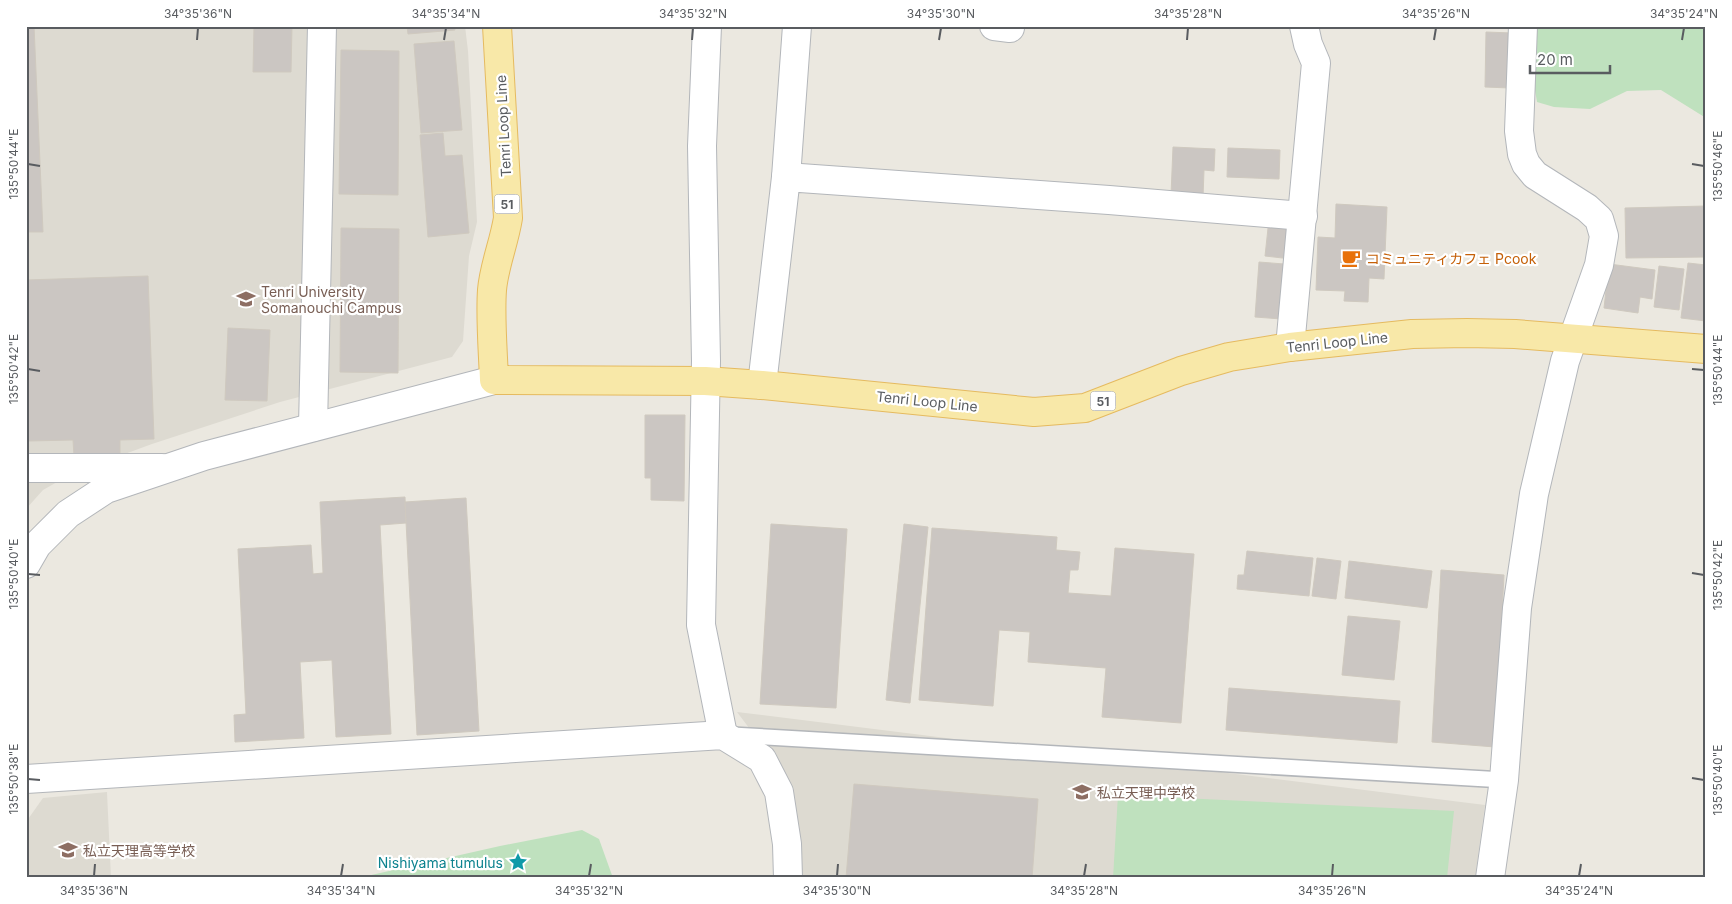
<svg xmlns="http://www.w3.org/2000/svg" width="1732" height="904" viewBox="0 0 1732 904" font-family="Inter,'Noto Sans JP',sans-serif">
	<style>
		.education { fill: #dddad1 }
		.green { fill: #bfe1be }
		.building { fill: #cbc6c2; stroke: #cfc9bf }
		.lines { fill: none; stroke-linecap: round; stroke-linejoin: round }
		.service-casing { stroke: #b3b6ba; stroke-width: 18 }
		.minor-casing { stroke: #b3b6ba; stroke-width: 30 }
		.tertiary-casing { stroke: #b3b6ba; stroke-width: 30 }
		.primary-casing { stroke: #e5ba5f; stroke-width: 30 }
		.service { stroke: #fff; stroke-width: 15 }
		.minor { stroke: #fff; stroke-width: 28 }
		.tertiary { stroke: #fff; stroke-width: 28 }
		.primary { stroke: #f8e8a8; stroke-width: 28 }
		.ticks { fill: none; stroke: #595c60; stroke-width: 2 }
		.labels { text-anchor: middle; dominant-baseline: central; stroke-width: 4.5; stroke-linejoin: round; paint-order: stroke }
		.shield { fill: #fff; stroke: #8b8d90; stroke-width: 1 }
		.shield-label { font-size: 12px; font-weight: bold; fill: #595c60 }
		.street-label { font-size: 14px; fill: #595c60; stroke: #fff }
		.food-label { font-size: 14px; fill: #c56008; stroke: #fff; text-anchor: start }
		.education-label { font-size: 14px; fill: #785e54; stroke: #fff; text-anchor: start }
		.culture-label { font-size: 14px; fill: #0d838f; stroke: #fff; text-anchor: end }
		.neatline { fill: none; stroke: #595c60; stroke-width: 2 }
		.ticks-label { font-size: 12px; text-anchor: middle; fill: #595c60 }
	</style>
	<rect width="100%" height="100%" fill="#ebe8e0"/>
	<!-- education -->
	<g class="education">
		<path d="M26 26H465L468 51 477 222 469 256 463 341 452 357 280 402 152 444 73 473 43 490 26 509Z"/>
		<path d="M737 712 1485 805 1475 878H799L787 778Z"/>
		<path d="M107 792 111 878H26V822L43 798Z"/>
	</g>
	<!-- green -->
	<g class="green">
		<path d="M1536 26H1706V118L1661 90 1627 91 1590 109 1554 107 1537 102 1534 84Z"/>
		<path d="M1118 795 1454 811 1447 878H1113Z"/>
		<path d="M582 830 599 839 613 878H358L500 846Z"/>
	</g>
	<!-- building -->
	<g class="building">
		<path d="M26 26H34L43 232H26Z"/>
		<path d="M254 26H292L291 72H253Z"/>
		<path d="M407 26H454L455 30 408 34Z"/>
		<path d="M1486 32 1512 33 1510 88 1485 87Z"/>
		<path d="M454 41 462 130 421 133 414 44Z"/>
		<path d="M341 50 399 51 398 195 339 194Z"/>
		<path d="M443 133 445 156 462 155 469 233 428 237 420 135Z"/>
		<path d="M1173 147 1215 149 1214 171 1204 170 1203 197 1171 195Z"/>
		<path d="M1228 148 1280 150 1279 179 1227 177Z"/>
		<path d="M1336 204 1387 207 1384 279 1369 278 1368 302 1344 301 1345 291 1316 290 1318 237 1335 238Z"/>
		<path d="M1706 206V257L1626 258 1625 208Z"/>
		<path d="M1269 219 1294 222 1291 259 1265 256Z"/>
		<path d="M341 228 399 229 398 373 340 372Z"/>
		<path d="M1259 262 1284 264 1281 319 1255 317Z"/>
		<path d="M1688 263 1706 265V321L1681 318Z"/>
		<path d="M1609 264 1655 270 1652 299 1640 297 1638 313 1604 308Z"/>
		<path d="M1659 266 1684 269 1679 310 1654 307Z"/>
		<path d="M148 276 154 439 120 440V455L74 456 73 440 28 441 26 378V280Z"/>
		<path d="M228 328 270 330 267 401 225 400Z"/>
		<path d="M645 415H685L684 501 651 500V478H645Z"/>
		<path d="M405 497 406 523 380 525 391 734 336 737 332 660 300 662 304 738 235 742 234 715 246 714 238 549 311 545 313 574 323 573 320 502Z"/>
		<path d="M466 498 479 731 417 735 405 502Z"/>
		<path d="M771 524 847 529 836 708 760 704Z"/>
		<path d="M904 524 928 527 910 703 886 700Z"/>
		<path d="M932 528 1057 537 1056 550 1080 552 1078 570H1070L1068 593 1111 596 1115 548 1194 554 1181 723 1102 717 1106 668 1028 662 1030 632 999 630 993 706 919 700Z"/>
		<path d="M1247 551 1313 558 1309 596 1237 589 1238 575H1244Z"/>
		<path d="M1317 558 1341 561 1336 599 1312 596Z"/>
		<path d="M1349 561 1432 571 1427 608 1345 598Z"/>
		<path d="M1441 570 1504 575 1495 747 1432 742Z"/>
		<path d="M1348 616 1400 621 1394 680 1342 675Z"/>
		<path d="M1229 688 1400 701 1397 743 1226 730Z"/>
		<path d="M854 784 1038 799 1032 878H846Z"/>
	</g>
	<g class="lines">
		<!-- service casing -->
		<g class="service-casing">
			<path id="service" d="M732 735 1504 780"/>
		</g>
		<!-- minor casing -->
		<g class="minor-casing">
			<g id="minor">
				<path d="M707 26 702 146 706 361 701 625 723 735"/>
				<path d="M994 26 1010 28"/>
				<path d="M786 177 797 26"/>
				<path d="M1290 347 1316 63 1308 44 1304 26"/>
				<path d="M762 385 786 177 1109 200 1303 216"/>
				<path d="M313 427 322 26"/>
				<path d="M26 468H162"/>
				<path d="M26 779 723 735 762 759 779 792 787 844 788 878"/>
				<path d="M1490 878 1504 780 1517 608 1534 494 1565 361 1599 265 1604 236 1599 219 1587 208 1535 175 1526 164 1522 154 1519 131 1523 26"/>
			</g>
		</g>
		<!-- tertiary casing -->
		<g class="tertiary-casing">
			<path id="tertiary" d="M26 564 37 545 68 514 106 489 204 456 494 380"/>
		</g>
		<!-- primary casing -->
		<g class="primary-casing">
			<path id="primary" d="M497 26 508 218C504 243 494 266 492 290 490 318 493 351 494 380L705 381 762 385 1034 412 1085 408 1181 371 1229 357 1290 347 1412 334 1467 333 1515 334 1706 349"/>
		</g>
		<!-- service -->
		<use href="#service" class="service"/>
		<!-- minor -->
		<use href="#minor" class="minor"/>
		<!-- tertiary -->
		<use href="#tertiary" class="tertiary"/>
		<!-- primary -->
		<use href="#primary" class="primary"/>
	</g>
	<!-- ticks -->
	<path class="ticks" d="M197 40 198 28M444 40 446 28M692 40 693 28M939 40 941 28M1187 40 1188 28M1434 40 1436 28M1682 40 1684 28M28 164 40 166M1692 164 1704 166M28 369 40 371M1692 369 1704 370M1692 573 1704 575M28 574 40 575M1692 778 1704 780M28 779 40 780M94 876 95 864M341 876 343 864M589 876 591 864M837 876 838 864M1084 876 1086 864M1332 876 1333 864M1579 876 1581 864"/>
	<!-- icons -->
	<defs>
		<g id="cafe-bare" transform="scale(1.5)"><path d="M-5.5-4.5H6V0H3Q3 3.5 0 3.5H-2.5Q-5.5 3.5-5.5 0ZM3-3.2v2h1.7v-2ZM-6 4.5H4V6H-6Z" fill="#e8710a" stroke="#fff" stroke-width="2.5" paint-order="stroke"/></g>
		<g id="university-bare" transform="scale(1.5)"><path d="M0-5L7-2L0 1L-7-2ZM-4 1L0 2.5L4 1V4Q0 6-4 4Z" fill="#8d6e63" stroke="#fff" stroke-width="2.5" paint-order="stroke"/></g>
		<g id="school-bare" transform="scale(1.5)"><path d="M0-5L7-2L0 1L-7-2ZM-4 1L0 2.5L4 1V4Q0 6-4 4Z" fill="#8d6e63" stroke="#fff" stroke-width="2.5" paint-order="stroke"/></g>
		<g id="sight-bare" transform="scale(1.5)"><path d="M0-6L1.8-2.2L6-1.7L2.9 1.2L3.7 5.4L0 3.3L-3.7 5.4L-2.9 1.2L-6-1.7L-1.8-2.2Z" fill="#0f9aa8" stroke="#fff" stroke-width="2.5" paint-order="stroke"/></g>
	</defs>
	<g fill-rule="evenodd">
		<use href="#cafe-bare" x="1351" y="258"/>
		<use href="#university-bare" x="246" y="299"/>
		<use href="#school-bare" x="1082" y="792"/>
		<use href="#school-bare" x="68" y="850"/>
		<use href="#sight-bare" x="518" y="862"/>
	</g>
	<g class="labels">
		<!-- shield labels -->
		<g class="shield">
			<rect x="494.5" y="194.5" width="25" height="19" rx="4"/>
			<rect x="1090.5" y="391.5" width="25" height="19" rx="4"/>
		</g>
		<g class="shield-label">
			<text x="507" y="204">51</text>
			<text x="1103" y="401">51</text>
		</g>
		<!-- street labels -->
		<g class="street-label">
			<text transform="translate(503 126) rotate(-93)">Tenri Loop Line</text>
			<text transform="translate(1337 342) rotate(-6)">Tenri Loop Line</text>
			<text transform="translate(927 401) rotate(6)">Tenri Loop Line</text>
		</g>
		<!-- food labels -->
		<g class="food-label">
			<text x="1366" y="258">コミュニティカフェ Pcook</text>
		</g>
		<!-- education labels -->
		<g class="education-label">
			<text x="261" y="291">Tenri University<tspan x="261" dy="16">Somanouchi Campus</tspan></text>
			<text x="1097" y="792">私立天理中学校</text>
			<text x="83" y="850">私立天理高等学校</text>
		</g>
		<!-- culture labels -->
		<g class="culture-label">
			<text x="503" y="862">Nishiyama tumulus</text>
		</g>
	</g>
	<!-- border -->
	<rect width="1732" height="904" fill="none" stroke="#ffffff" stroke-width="55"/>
	<!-- scale -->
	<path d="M1530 65v8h80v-8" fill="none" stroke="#595c60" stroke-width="2.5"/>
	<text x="1537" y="65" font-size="15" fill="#595c60" stroke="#ffffff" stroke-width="4" paint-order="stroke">20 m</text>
	<rect x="28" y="28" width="1676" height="848" class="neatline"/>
	<g class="ticks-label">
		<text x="198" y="18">34°35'36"N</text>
		<text x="446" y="18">34°35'34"N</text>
		<text x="693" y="18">34°35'32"N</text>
		<text x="941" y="18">34°35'30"N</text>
		<text x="1188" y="18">34°35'28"N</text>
		<text x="1436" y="18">34°35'26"N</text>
		<text x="1684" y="18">34°35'24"N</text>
		<text transform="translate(14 164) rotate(-90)" y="4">135°50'44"E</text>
		<text transform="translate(1718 166) rotate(-90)" y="4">135°50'46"E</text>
		<text transform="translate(14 369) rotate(-90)" y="4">135°50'42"E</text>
		<text transform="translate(1718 370) rotate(-90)" y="4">135°50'44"E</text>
		<text transform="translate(14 574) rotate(-90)" y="4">135°50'40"E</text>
		<text transform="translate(1718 575) rotate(-90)" y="4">135°50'42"E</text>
		<text transform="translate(14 779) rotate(-90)" y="4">135°50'38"E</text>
		<text transform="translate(1718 780) rotate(-90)" y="4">135°50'40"E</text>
		<text x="94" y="895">34°35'36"N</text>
		<text x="341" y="895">34°35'34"N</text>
		<text x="589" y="895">34°35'32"N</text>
		<text x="837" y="895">34°35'30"N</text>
		<text x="1084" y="895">34°35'28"N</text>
		<text x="1332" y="895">34°35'26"N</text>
		<text x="1579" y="895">34°35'24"N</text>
	</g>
</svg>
